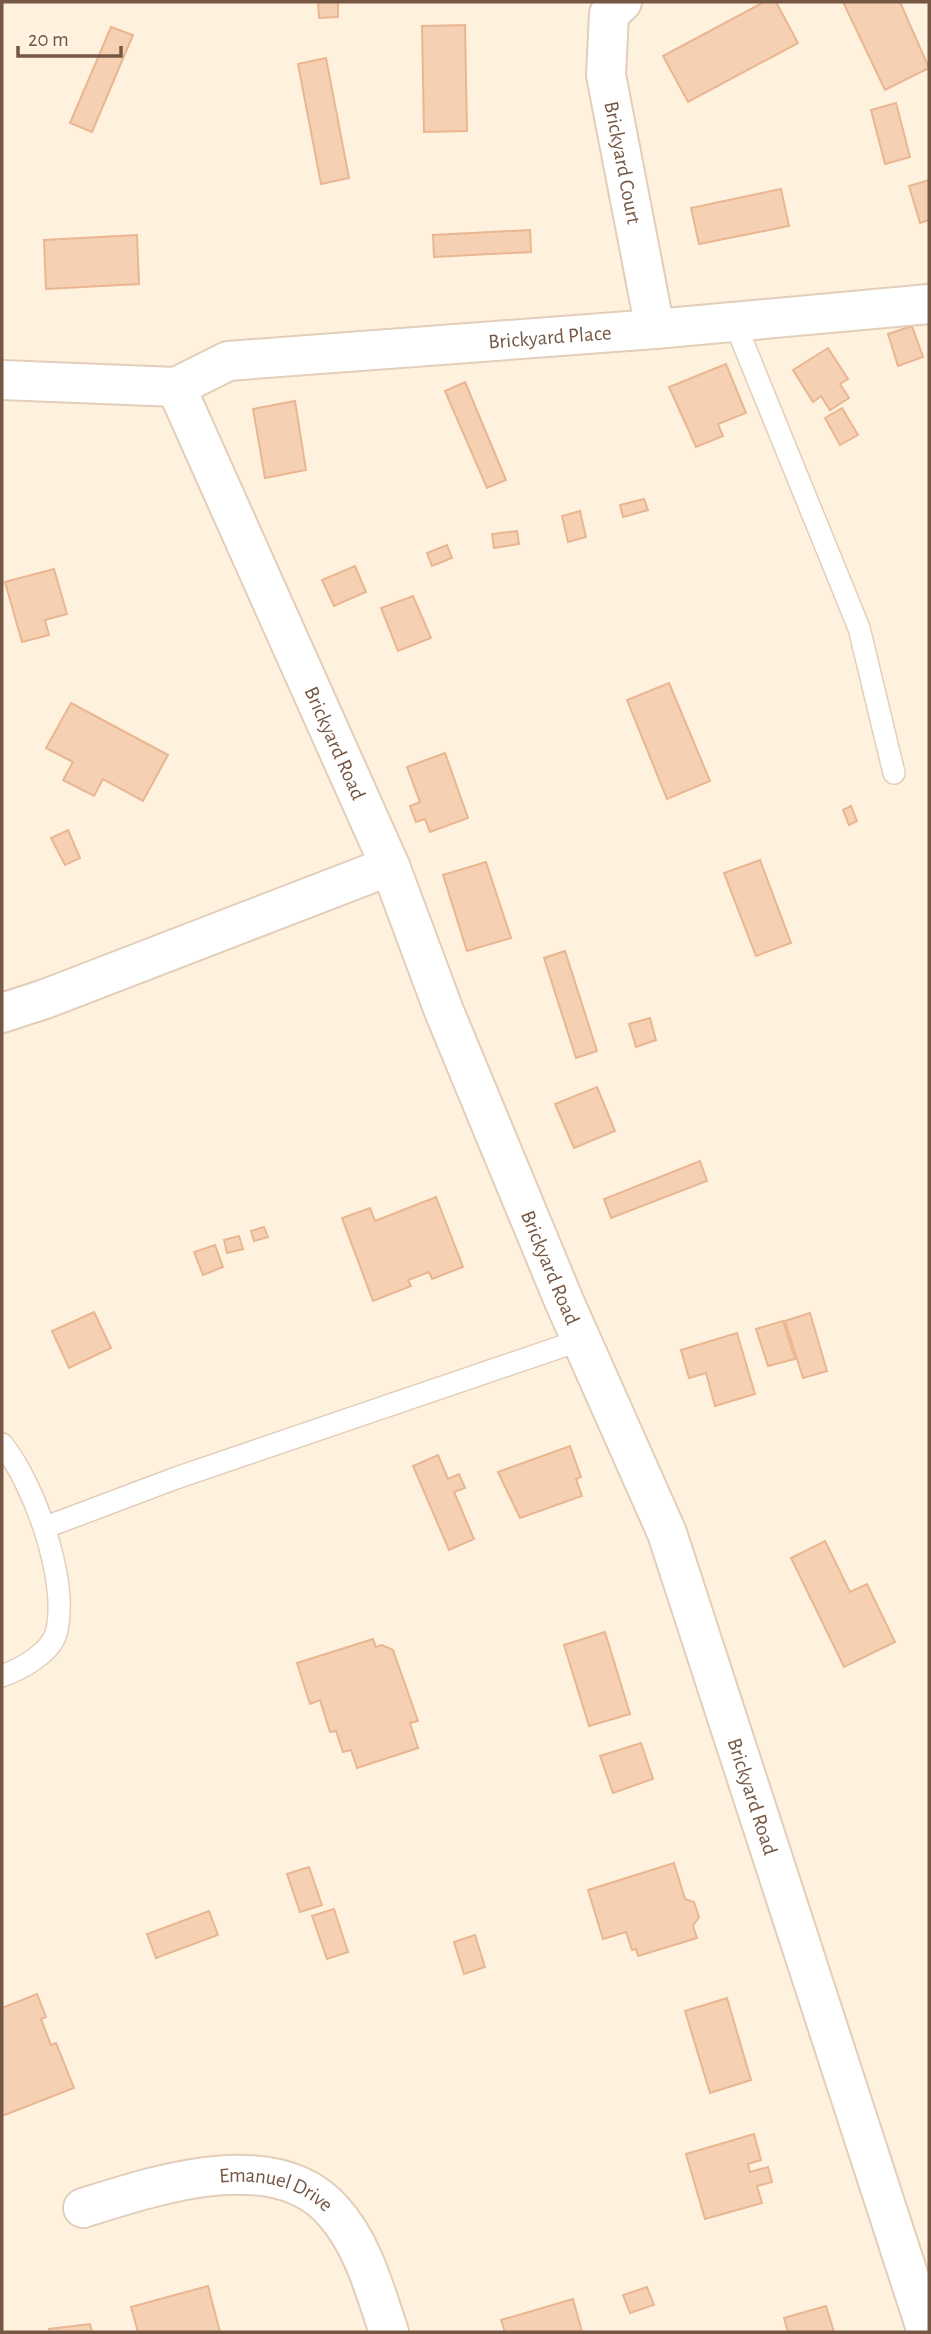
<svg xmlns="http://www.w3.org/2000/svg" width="931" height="2334" viewBox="0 0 931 2334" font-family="'Alegreya Sans',sans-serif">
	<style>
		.building { fill: #f6d0b3; stroke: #eab692; stroke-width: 2 }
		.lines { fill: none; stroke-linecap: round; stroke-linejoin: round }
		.service-casing { stroke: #e2ceb9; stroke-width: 24 }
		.minor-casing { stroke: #e2ceb9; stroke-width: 42 }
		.service { stroke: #fff; stroke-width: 21 }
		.minor { stroke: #fff; stroke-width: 38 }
		.labels { text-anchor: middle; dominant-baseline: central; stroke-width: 5; stroke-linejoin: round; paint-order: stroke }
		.street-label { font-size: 21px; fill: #765744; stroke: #fff6e6 }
	</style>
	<rect width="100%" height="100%" fill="#fef2de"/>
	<!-- building -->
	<g class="building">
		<path d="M318 2H338V17L319 18Z"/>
		<path d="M764 2H776L798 43 688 102 663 56Z"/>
		<path d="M843 2H900L929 68 885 90Z"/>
		<path d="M465 25 467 131 424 132 422 26Z"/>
		<path d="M111 27 133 35 92 132 70 123Z"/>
		<path d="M326 58 349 178 321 184 298 64Z"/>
		<path d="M896 103 910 157 885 164 871 110Z"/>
		<path d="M929 180V220L920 223 909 186Z"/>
		<path d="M781 189 789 226 699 244 691 208Z"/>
		<path d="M530 230 531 252 434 257 433 235Z"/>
		<path d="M137 235 139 284 46 289 44 240Z"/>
		<path d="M912 326 923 357 898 366 888 334Z"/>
		<path d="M828 348 848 379 840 384 849 398 830 410 821 396 813 402 793 370Z"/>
		<path d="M726 364 746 413 718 424 723 436 696 447 669 387Z"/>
		<path d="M465 382 506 480 487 488 445 391Z"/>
		<path d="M295 401 306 470 265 478 253 409Z"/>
		<path d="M842 408 858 435 840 445 825 418Z"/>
		<path d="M644 499 648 510 623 517 620 505Z"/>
		<path d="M580 511 586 537 568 542 562 516Z"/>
		<path d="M517 531 519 544 494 548 492 534Z"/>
		<path d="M447 545 452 558 432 566 427 553Z"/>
		<path d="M355 566 366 592 334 606 322 580Z"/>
		<path d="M54 569 67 614 45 620 49 635 22 642 5 582Z"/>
		<path d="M413 596 431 638 398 651 381 608Z"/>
		<path d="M669 683 710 781 667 799 627 700Z"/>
		<path d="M71 703 168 755 143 801 103 779 94 796 63 780 73 762 46 748Z"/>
		<path d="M445 753 468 818 430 832 425 819 416 822 410 806 420 802 407 767Z"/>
		<path d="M851 806 857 821 849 825 843 810Z"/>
		<path d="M68 830 80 858 65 865 51 838Z"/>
		<path d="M760 860 791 943 756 956 724 873Z"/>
		<path d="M486 862 511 938 467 951 443 875Z"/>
		<path d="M565 951 597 1051 576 1058 544 958Z"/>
		<path d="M650 1018 656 1040 636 1047 629 1024Z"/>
		<path d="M597 1087 615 1131 574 1148 555 1104Z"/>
		<path d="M700 1161 707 1181 611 1218 604 1199Z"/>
		<path d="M436 1197 463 1267 432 1279 429 1272 408 1280 411 1286 373 1301 342 1218 370 1208 375 1221Z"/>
		<path d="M264 1227 268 1237 254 1241 251 1231Z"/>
		<path d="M239 1236 243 1249 227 1253 224 1240Z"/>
		<path d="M215 1245 223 1267 203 1275 194 1252Z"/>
		<path d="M94 1312 111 1348 69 1368 52 1331Z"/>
		<path d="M810 1313 827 1371 803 1378 785 1321Z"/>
		<path d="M783 1321 795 1359 768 1366 756 1329Z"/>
		<path d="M737 1333 755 1394 715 1406 706 1373 689 1378 681 1350Z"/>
		<path d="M570 1446 581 1477 576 1479 582 1496 520 1518 498 1472Z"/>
		<path d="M438 1455 448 1479 459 1474 465 1488 454 1492 474 1539 449 1550 413 1466Z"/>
		<path d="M825 1541 850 1592 867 1584 895 1642 844 1667 791 1558Z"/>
		<path d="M605 1632 630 1714 589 1726 564 1645Z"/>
		<path d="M373 1639 376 1647 382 1645 393 1650 418 1721 410 1723 418 1748 357 1768 351 1750 343 1752 336 1731 330 1732 320 1700 310 1704 297 1663Z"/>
		<path d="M641 1743 653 1779 613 1793 600 1756Z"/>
		<path d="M674 1863 685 1899 694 1902 699 1917 693 1926 697 1938 638 1956 636 1949 632 1950 626 1932 603 1939 588 1890Z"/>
		<path d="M309 1867 322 1905 300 1912 287 1874Z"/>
		<path d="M334 1909 348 1952 327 1959 312 1916Z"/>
		<path d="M209 1911 218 1935 156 1958 147 1934Z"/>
		<path d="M475 1935 485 1967 464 1974 454 1942Z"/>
		<path d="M37 1994 46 2017 41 2019 51 2045 56 2043 74 2088 2 2116V2008Z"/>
		<path d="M727 1998 751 2080 710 2093 685 2011Z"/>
		<path d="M754 2134 761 2160 748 2164 750 2172 768 2167 772 2182 757 2186 762 2203 705 2219 686 2154Z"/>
		<path d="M208 2286 220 2332H138L131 2307Z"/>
		<path d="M647 2287 654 2305 630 2313 623 2295Z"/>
		<path d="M573 2299 582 2332H505L501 2320Z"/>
		<path d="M826 2306 834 2332H788L784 2318Z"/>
		<path d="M90 2324 92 2332H49V2329Z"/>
	</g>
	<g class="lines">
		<!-- service casing -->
		<g class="service-casing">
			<g id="service">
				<path d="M734 321 859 628 894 773"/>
				<path d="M2 1444C34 1483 68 1579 57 1630 53 1652 21 1669 2 1676"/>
				<path d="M46 1527 176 1478 581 1340"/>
			</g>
		</g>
		<!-- minor casing -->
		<g class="minor-casing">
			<g id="minor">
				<path id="s1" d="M622 2 609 14 606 75 655 329"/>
				<path id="s2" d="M2 380 176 387 228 361 655 329 929 304"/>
				<path id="s3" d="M176 387 390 866 444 1011 564 1301 667 1533 927 2332"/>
				<path d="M2 1013 45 999 390 866"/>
				<path id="s4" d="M83 2208C153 2186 275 2144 333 2211 363 2244 375 2291 389 2332"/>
			</g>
		</g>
		<!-- service -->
		<use href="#service" class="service"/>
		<!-- minor -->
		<use href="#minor" class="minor"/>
	</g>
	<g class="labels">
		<!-- street labels -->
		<g class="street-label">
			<text stroke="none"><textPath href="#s1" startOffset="168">Brickyard Court</textPath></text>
			<text stroke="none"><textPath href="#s2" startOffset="555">Brickyard Place</textPath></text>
			<text stroke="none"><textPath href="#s3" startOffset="390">Brickyard Road</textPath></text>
			<text stroke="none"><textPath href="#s3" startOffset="957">Brickyard Road</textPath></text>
			<text stroke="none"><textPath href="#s3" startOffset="1524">Brickyard Road</textPath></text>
			<text stroke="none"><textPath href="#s4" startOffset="200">Emanuel Drive</textPath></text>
		</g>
	</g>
	<!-- border -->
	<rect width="931" height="2334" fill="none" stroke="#765744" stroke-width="7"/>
	<!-- scale -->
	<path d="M18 46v10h103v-10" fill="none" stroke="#765744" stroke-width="3.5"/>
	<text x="28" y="46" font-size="21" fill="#765744" stroke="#fff6e6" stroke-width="5" paint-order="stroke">20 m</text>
</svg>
